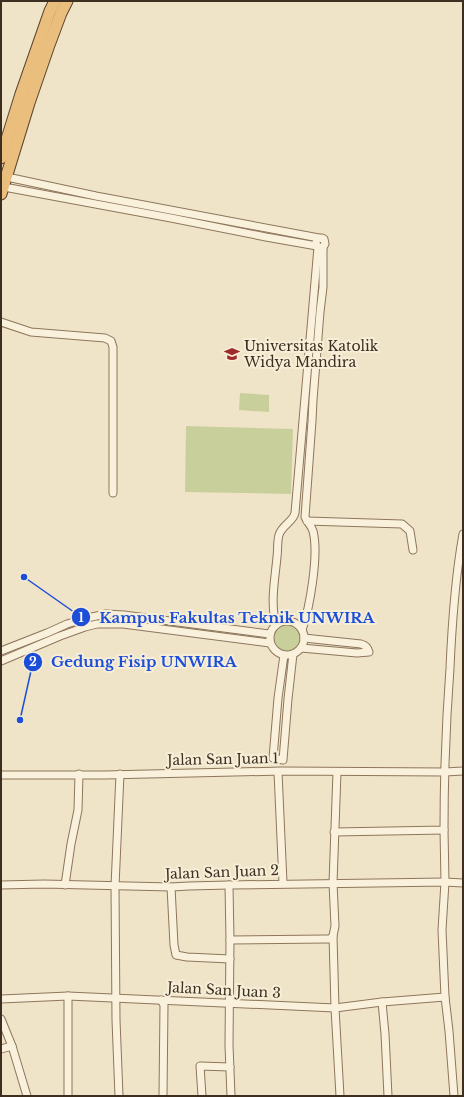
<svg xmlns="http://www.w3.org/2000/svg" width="464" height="1097" viewBox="0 0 464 1097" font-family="'Libre Baskerville',serif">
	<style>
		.green { fill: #c9cf9b }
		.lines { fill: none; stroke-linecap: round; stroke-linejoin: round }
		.minor-casing { stroke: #8d765c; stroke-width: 9 }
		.trunk-casing { stroke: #5b4430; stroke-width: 13 }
		.minor { stroke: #faf1dc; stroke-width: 7 }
		.trunk { stroke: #eabe7c; stroke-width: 11 }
		.labels { text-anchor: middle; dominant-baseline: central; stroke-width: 4; stroke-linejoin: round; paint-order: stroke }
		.poi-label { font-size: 14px; fill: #3d2e20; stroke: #f7eed8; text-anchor: start }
		.street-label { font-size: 14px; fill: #3d2e20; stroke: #f7eed8 }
		.leader { fill: none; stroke: #1d4ed8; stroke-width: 1.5 }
		.callout-dot { fill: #1d4ed8; stroke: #f7eed8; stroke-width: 1.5 }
		.mark-label { font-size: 12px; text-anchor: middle; font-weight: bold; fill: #fff }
		.callout-label { font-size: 15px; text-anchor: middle; font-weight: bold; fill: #1d4ed8; stroke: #f7eed8; stroke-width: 4; stroke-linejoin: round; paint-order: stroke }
	</style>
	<rect width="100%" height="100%" fill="#f0e4c8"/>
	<!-- green -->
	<g class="green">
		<path d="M240 393 269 395V412L239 410Z"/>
		<path d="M186 426 293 429 291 494 185 492Z"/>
		<path d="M105 616 267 636 266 638H256L121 621H101L99 620V617Z"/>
		<circle cx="287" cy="638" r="13"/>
	</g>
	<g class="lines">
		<!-- minor casing -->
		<g class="minor-casing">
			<g id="minor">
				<path d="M7 177 96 196 319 238"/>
				<path d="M4 187 171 218 266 237 317 246 321 248 323 247 325 244 324 239 322 238 317 239 316 243 317 246"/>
				<path d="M1 322 31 332 105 338 111 341 113 347V493"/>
				<path d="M307 521 402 524 410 531 413 550"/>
				<circle cx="287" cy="638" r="17"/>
				<path d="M276 625C270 603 275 579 277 557 278 550 277 542 279 535 282 525 293 522 295 513L318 247"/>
				<path d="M302 630C310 607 319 554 313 531 311 525 307 522 305 517L312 421 313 400 320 312 323 287V247"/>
				<path d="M301 648 357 653 369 652C368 648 365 645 361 644L304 638"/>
				<path d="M1 651 47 633 67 624 87 618 106 614 124 615 269 634"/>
				<path d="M284 655 278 698 273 758 283 760 288 699 293 654"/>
				<path d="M1 661 60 636 85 627 97 624H123L270 643"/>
				<path d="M278 772 283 883"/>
				<path d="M1 775H105L282 771 445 772 463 771"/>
				<path d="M444 830 445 882 442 930 445 997 449 1031 454 1096"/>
				<path d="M334 832 444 830C444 776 446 722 450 668 452 623 455 578 463 534"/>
				<path d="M1 885 44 884 171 887 189 886 229 885 445 882 463 883"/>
				<path d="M65 885 71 844 78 810 79 774"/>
				<path d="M229 885 230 940 229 1045 231 1096"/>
				<path d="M171 887 174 945 176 955 187 957 230 959"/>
				<path d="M333 936 335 1008 340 1096"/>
				<path d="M230 940 327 939H330L333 936 335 926 333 883 337 772"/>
				<path d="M1 999 68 996 335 1008 382 1002 445 997"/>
				<path d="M161 1000 164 1005 163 1096"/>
				<path d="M382 1002 385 1034 388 1096"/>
				<path d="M1 1019 12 1046 27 1096"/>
				<path d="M1 1049 12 1046"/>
				<path d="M68 1096V996"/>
				<path d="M119 1096 116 1020 115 886 120 774"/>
				<path d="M202 1096 200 1066 230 1067"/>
			</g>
		</g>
		<!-- trunk casing -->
		<g class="trunk-casing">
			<g id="trunk">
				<path d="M1 158 21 94 50 11 55 1"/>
				<path d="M1 194 29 103 49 45 61 13 67 1"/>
			</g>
		</g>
		<!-- minor -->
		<use href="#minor" class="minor"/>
		<!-- trunk -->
		<use href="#trunk" class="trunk"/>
	</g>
	<!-- icons -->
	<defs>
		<g id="university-bare" transform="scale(1.2)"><path d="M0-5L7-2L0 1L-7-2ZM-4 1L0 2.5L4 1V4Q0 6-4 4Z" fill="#9e2a2b" stroke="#f7eed8" stroke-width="2.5" paint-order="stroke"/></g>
	</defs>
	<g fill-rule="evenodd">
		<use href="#university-bare" x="232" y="354"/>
	</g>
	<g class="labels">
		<!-- poi labels -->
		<g class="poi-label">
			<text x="244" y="346">Universitas Katolik<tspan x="244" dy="16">Widya Mandira</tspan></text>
		</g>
		<!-- street labels -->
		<g class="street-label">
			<text transform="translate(223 759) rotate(-1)">Jalan San Juan 1</text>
			<text transform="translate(222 872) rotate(-2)">Jalan San Juan 2</text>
			<text transform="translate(224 990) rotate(3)">Jalan San Juan 3</text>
		</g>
	</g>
	<!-- callouts -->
	<path class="leader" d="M24 577L81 617M20 720L33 662"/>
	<g class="callout-dot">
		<circle cx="24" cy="577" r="4"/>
		<circle cx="20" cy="720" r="4"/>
		<circle cx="81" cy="617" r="10"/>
		<circle cx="33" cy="662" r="10"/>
	</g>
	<g class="mark-label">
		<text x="81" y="622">1</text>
		<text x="33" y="666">2</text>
	</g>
	<g class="callout-label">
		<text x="237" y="623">Kampus Fakultas Teknik UNWIRA</text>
		<text x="144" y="667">Gedung Fisip UNWIRA</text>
	</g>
	<!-- border -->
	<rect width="464" height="1097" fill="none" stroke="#3d2e20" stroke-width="4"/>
</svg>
